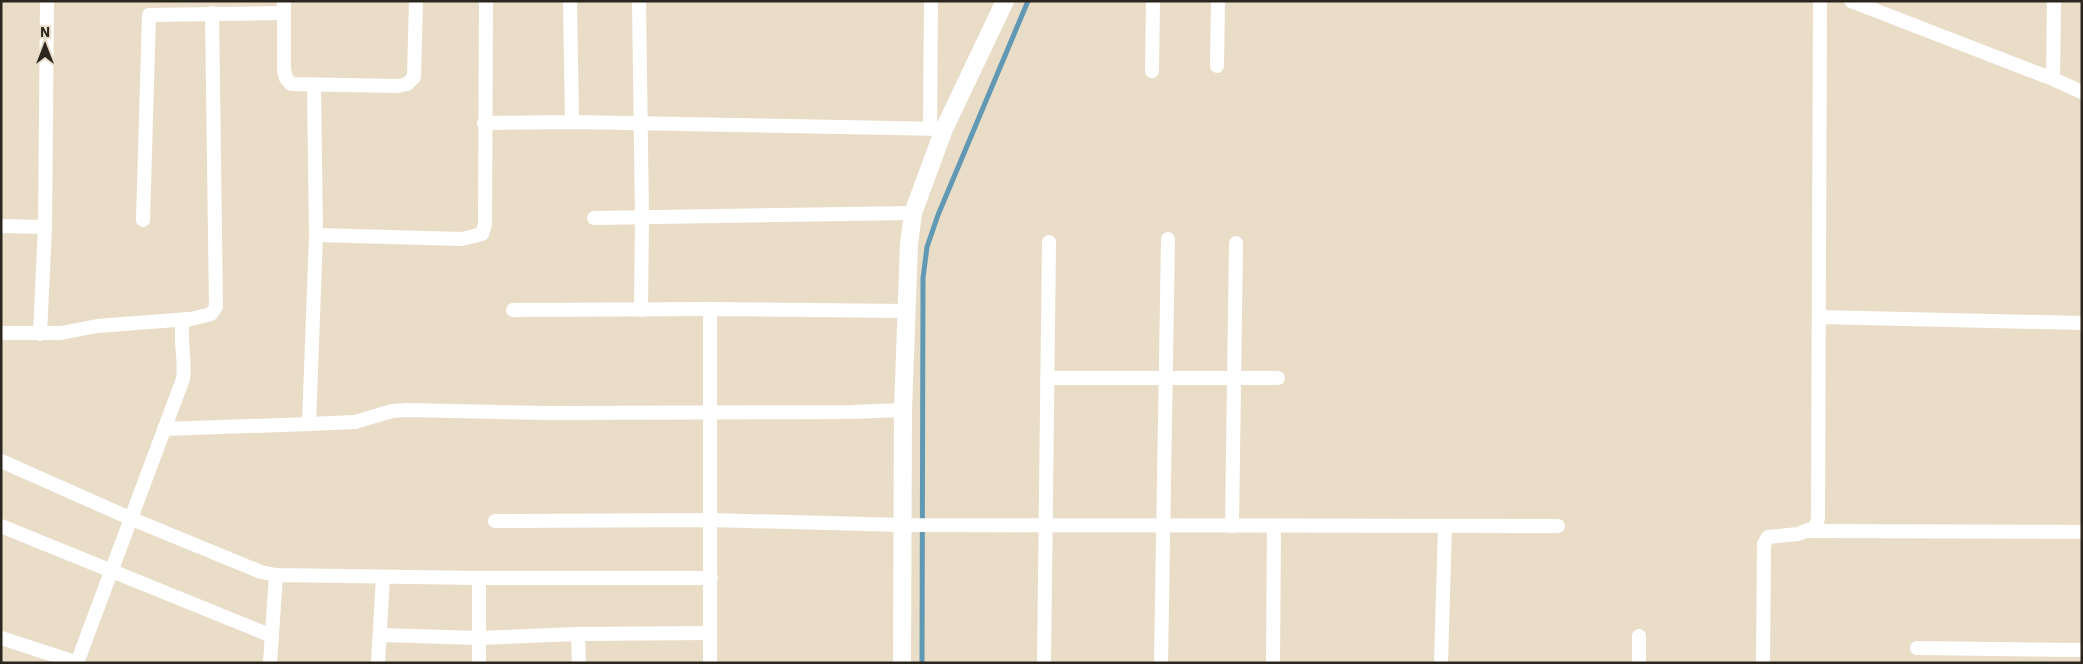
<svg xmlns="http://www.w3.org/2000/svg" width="2083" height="664" viewBox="0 0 2083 664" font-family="'IBM Plex Sans',sans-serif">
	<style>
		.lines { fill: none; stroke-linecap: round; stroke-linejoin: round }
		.stream { stroke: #6199b4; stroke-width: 5 }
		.minor { stroke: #fff; stroke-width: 14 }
		.tertiary { stroke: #fff; stroke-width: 18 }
	</style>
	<rect width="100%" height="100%" fill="#eaddc8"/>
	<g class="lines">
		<!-- stream -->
		<path class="stream" d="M922 663 923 278 927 247 938 215 1028 1"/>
		<!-- minor -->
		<g class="minor">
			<path d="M284 1V70L286 78 291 84 398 86 407 84 414 77 416 1"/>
			<path d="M570 1 572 122"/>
			<path d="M639 1 642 217 641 310"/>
			<path d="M1851 1 2053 79 2082 92"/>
			<path d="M1217 66 1218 1"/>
			<path d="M1152 71 1153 1"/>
			<path d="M2053 79 2054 1"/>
			<path d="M484 123 572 122 944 129"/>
			<path d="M930 128 931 1"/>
			<path d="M594 218 913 213"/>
			<path d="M143 220 149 15 283 13"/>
			<path d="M1 226 45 227"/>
			<path d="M316 235 462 239 482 234 485 224 486 1"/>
			<path d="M513 310 710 309"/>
			<path d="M1819 317 2082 323"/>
			<path d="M1 333H61L97 326 189 319"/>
			<path d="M40 334 45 227 47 1"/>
			<path d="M1047 378H1278"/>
			<path d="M309 424 355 422 392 411 407 410 549 413 852 412 903 410"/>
			<path d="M164 429 309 424 316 235 314 86"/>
			<path d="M1 461 132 519 261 572 276 575 479 578H711"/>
			<path d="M495 521 710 520 903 525 1558 526"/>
			<path d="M1 526 272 636"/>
			<path d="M1232 526 1236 243"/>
			<path d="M1809 531 2082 532"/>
			<path d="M479 578V663"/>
			<path d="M578 634 710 633"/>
			<path d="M380 635 479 638 578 634 579 663"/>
			<path d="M1 638 78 663"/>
			<path d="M1917 648 2082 650"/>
			<path d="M77 663 183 379C186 360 179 340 183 321L211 314 216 307 212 13"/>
			<path d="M270 663 276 575"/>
			<path d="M378 663 383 577"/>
			<path d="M710 663V309L906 311"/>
			<path d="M1044 663 1049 242"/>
			<path d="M1161 663 1168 239"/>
			<path d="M1273 663 1274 526"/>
			<path d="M1441 663 1445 526"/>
			<path d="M1639 663V636"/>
			<path d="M1763 663 1764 544 1768 537 1798 534 1816 527 1818 518 1820 1"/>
		</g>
		<!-- tertiary -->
		<path class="tertiary" d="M902 663 903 410 909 244 913 213 944 129 1005 1"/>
	</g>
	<!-- border -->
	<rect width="2083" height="664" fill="none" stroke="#2b261e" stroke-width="5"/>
	<!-- north arrow -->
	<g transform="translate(45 45)" stroke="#eaddc8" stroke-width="4" paint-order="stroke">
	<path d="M0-4L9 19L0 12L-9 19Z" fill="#2b261e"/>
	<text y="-8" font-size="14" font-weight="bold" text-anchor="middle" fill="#2b261e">N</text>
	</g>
</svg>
